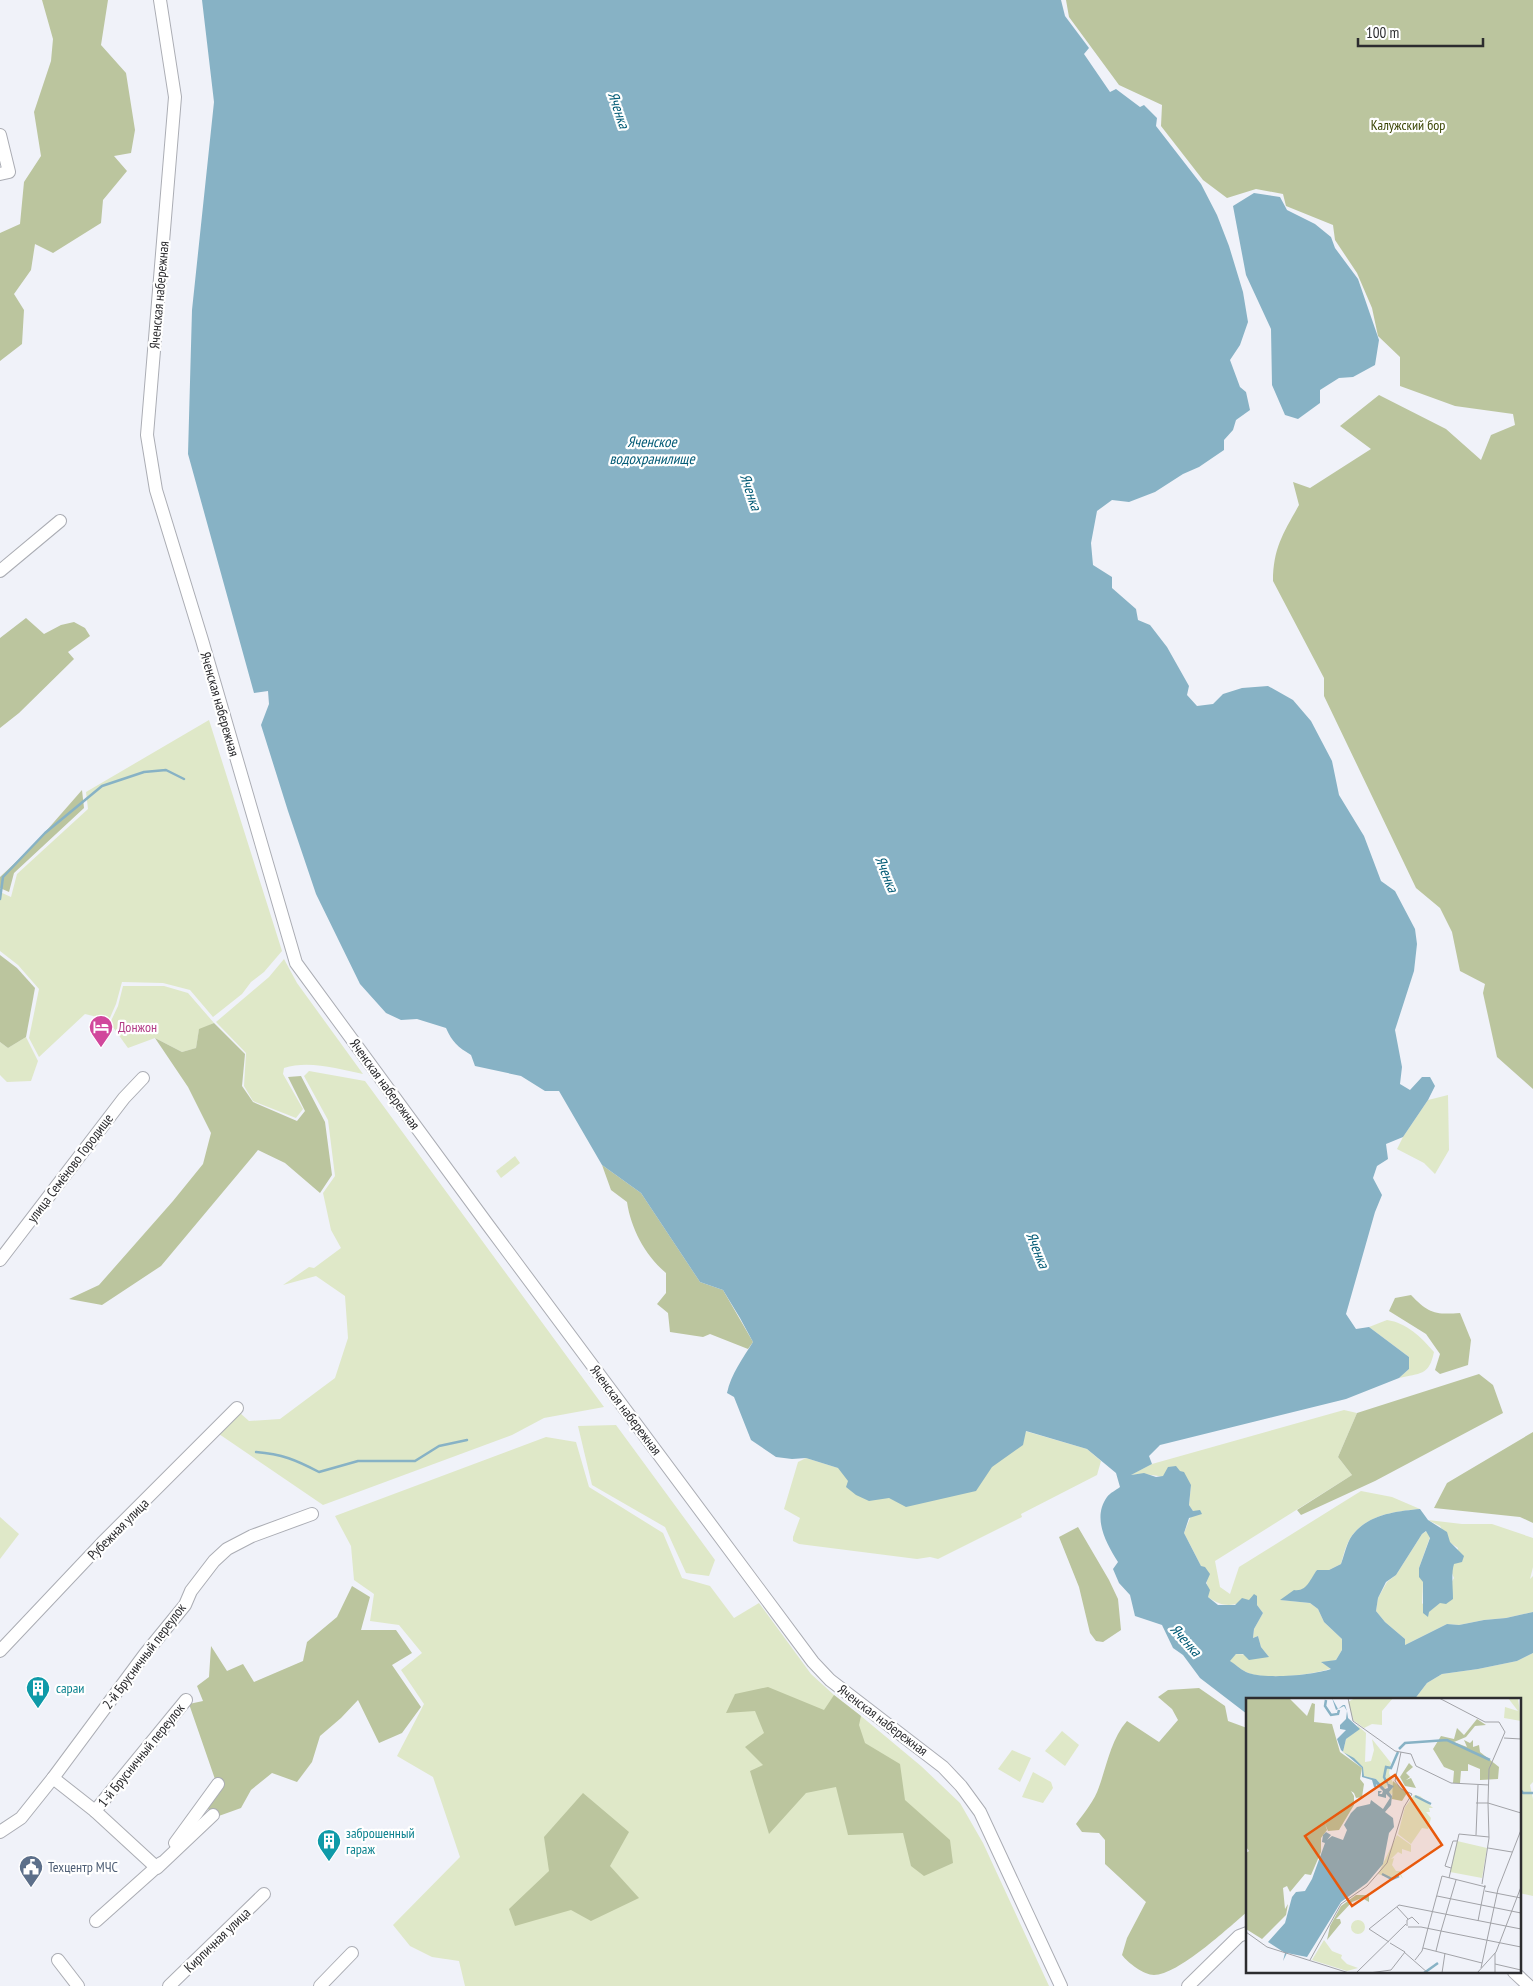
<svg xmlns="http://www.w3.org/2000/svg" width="1533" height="1986" viewBox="0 0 1533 1986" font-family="'PT Sans Narrow',sans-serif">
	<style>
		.green { fill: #dfe8c8 }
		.forest { fill: #bbc59e }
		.water { fill: #87b2c5 }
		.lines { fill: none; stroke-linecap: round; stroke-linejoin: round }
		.stream { stroke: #87b2c5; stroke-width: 2.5 }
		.minor-casing { stroke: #abadb4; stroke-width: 14 }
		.minor { stroke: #fff; stroke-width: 12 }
		.labels { text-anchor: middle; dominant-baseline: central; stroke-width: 4.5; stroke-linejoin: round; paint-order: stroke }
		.park-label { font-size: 14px; fill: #3b4606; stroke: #fff }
		.street-label { font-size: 14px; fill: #2c2c2f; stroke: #fff }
		.hotel-label { font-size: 14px; fill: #b23c85; stroke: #fff; text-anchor: start }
		.culture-label { font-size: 14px; fill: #0d838f; stroke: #fff; text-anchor: start }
		.service-label { font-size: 14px; fill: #4e5e75; stroke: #fff; text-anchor: start }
		.water-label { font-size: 15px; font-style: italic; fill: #035b76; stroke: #fff }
		.inset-river { fill: none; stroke: #87b2c5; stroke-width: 2.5 }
		.inset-road { fill: none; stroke: #a2a3a8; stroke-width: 1 }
		.view { fill: #e8590c; fill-opacity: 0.15; stroke: #e8590c; stroke-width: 2.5 }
		.inset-edge { fill: none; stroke: #2c2c2f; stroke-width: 2.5 }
	</style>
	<rect width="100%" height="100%" fill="#f0f2f9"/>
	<!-- green -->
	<g class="green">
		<path d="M209 720 282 951 264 972 251 982 242 994 213 1017 190 990 163 983 122 982 116 1004 109 1020 85 1014 39 1057 29 1038 39 989 18 965 0 951V892L11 897 17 874 88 809 86 792Z"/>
		<path d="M284 959 297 983 363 1074C338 1069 309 1060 284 1068L283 1074 303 1109 296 1118 253 1101 244 1086 246 1053 216 1022 269 977Z"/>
		<path d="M123 986H164L188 993 214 1023 199 1030 196 1048 182 1052 155 1038 128 1048 110 1023 118 1006Z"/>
		<path d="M26 1037 38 1061 31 1081 7 1082 0 1075V1042L8 1048Z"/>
		<path d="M309 1071 365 1081 604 1407 544 1418 512 1435 323 1505 219 1434 240 1413 249 1421 280 1419 335 1378 348 1338 345 1296 316 1276 283 1285 309 1267 314 1268 341 1248 331 1230 323 1193 335 1176 328 1120 304 1076Z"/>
		<path d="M1448 1095 1449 1150 1435 1174 1424 1163 1397 1149 1403 1137 1428 1100Z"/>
		<path d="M515 1156 520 1163 501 1178 496 1171Z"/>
		<path d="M1387 1320C1407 1323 1421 1337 1434 1352 1429 1376 1420 1373 1399 1378L1409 1369V1357L1369 1327Z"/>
		<path d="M1344 1410 1357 1413 1338 1457 1352 1475 1215 1561 1220 1587 1230 1594 1239 1567 1361 1491 1392 1497 1420 1509C1398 1511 1371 1514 1355 1532 1347 1540 1344 1553 1341 1564L1329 1570H1317L1307 1587 1281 1600 1310 1603 1318 1609 1324 1622 1342 1639V1650L1336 1660 1322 1663 1332 1668C1313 1675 1264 1681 1246 1672 1240 1669 1235 1664 1229 1661L1236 1654 1268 1656 1261 1647 1258 1636 1253 1638 1254 1629 1263 1613 1257 1605 1249 1600C1233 1606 1223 1608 1208 1597 1211 1580 1192 1549 1184 1533L1193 1511 1189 1505 1191 1485C1170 1478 1151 1472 1130 1475L1152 1464Z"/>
		<path d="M616 1425 715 1560 709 1576 686 1573 665 1527 592 1485 578 1426Z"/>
		<path d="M1025 1431 1087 1449 1101 1461 1097 1475 1021 1514 1022 1517 938 1559 930 1557 917 1559 799 1544 793 1541V1537L800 1518 784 1509 798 1462 806 1458 838 1468Z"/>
		<path d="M546 1437 576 1442 589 1487 663 1533 682 1578 710 1586 734 1618 759 1603 811 1674 834 1695 861 1716 921 1766 960 1803 983 1843 1049 1986H465L459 1961 432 1957 410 1946 393 1925 460 1857 433 1777 397 1756 424 1704 401 1670 422 1653 399 1625 370 1621 374 1594 354 1580 351 1546 335 1516Z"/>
		<path d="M0 1517 19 1534 0 1559Z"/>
		<path d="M1428 1520 1462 1524H1492L1533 1538V1567L1530 1579 1533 1576V1612L1506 1618 1484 1620 1459 1625 1447 1624 1405 1645V1639L1385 1622 1376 1611 1378 1598 1387 1582 1396 1575 1422 1534 1427 1531 1430 1537 1419 1568 1423 1582 1422 1603 1429 1612 1440 1602 1454 1578 1451 1571 1458 1548 1449 1542 1440 1526Z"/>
		<path d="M1533 1653V1782L1530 1785 1533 1799V1896L1519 1893V1700H1414L1427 1683 1442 1674 1478 1669 1517 1661Z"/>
		<path d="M1062 1731 1079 1745 1065 1766 1045 1751Z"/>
		<path d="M1012 1750 1031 1758 1020 1782 998 1769Z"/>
		<path d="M1033 1772 1051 1782 1053 1788 1043 1803 1022 1797Z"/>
	</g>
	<!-- forest -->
	<g class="forest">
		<path d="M42 0H108L101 45 126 73 135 130 131 153 114 156 127 171 103 200 101 223 53 253 35 244 31 270 14 294 24 310 22 344 0 361V233L20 224 24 182 41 156 34 112 51 61 53 39Z"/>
		<path d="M1066 0H1533V1089L1497 1057 1483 993 1485 984 1460 971 1452 932 1440 908 1416 888 1324 696V678L1273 581C1273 548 1284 532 1299 505L1293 482 1310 488 1371 449 1340 426 1379 395 1446 429 1481 460 1491 435 1515 425 1513 414 1455 406 1400 386V357L1378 336 1372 308 1357 273 1335 240 1333 225 1286 206 1283 194 1256 189 1227 198 1203 180 1161 126 1162 105 1119 85 1069 17Z"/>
		<path d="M26 618 44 634 61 625 74 622 85 628 90 636 68 652 74 659 19 713 0 728V638Z"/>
		<path d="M82 790 84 808 14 873 9 892 0 888V877L33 846Z"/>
		<path d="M0 955 17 968 35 988 26 1037 8 1048 0 1042Z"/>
		<path d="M214 1023 245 1054 242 1086 253 1102 297 1121 305 1111 288 1077 301 1076 325 1122 332 1175 320 1193 285 1163 258 1150 161 1266 102 1305 69 1299 99 1285 173 1201 203 1164 211 1133 188 1087 155 1038 182 1052 196 1048 199 1029Z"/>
		<path d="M602 1165 641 1193 700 1282 723 1290 753 1342 748 1349 710 1334 703 1337 670 1332 668 1313 657 1304 666 1293V1273C645 1255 631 1229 627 1202L611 1190Z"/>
		<path d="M1411 1295C1428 1313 1435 1315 1460 1313L1471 1340 1468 1365 1440 1374 1435 1370 1440 1354 1426 1334 1389 1311 1395 1298Z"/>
		<path d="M1479 1374 1493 1385 1503 1413 1375 1481 1301 1515 1297 1510 1352 1475 1338 1457 1357 1413Z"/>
		<path d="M1533 1432V1523L1520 1517 1434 1508 1447 1483Z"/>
		<path d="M1078 1527 1109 1580 1118 1599 1121 1630 1103 1642 1096 1641 1090 1633 1079 1587 1059 1537Z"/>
		<path d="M352 1586 370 1597 361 1630H396L412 1653 392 1665 421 1707 402 1733 379 1743 358 1700 341 1718 320 1736 312 1762 297 1782 272 1773 251 1790 241 1808 216 1817 201 1802 216 1782 189 1704 203 1701 197 1686 209 1677 211 1646 227 1671 243 1664 254 1682 303 1661 307 1642 337 1617Z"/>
		<path d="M768 1687 824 1710 834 1695 861 1716 859 1725 865 1743 900 1764 905 1800 950 1840 953 1863 924 1876 911 1866 903 1833 848 1835 836 1787 806 1793 769 1834 750 1771 763 1765 745 1747 764 1733 755 1711 726 1713 735 1694Z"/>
		<path d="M1199 1688 1225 1706 1228 1721 1247 1728V1912C1228 1928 1178 1975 1154 1975 1144 1975 1128 1963 1122 1955L1127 1938 1146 1902 1105 1864V1840L1099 1833 1082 1832 1076 1824C1084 1813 1095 1800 1099 1787 1107 1765 1111 1739 1127 1721L1159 1742 1178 1720 1172 1709 1158 1697 1168 1690Z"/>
		<path d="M583 1793 629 1832 610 1866 639 1898 591 1921 571 1910 515 1926 509 1909 549 1871 544 1837Z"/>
	</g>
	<!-- water -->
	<g class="water">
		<path d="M202 0H1061L1065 16 1089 48 1084 54 1110 92 1116 89 1140 107 1144 105 1157 118 1156 126 1201 184 1217 215 1229 246 1243 292 1248 322 1240 345 1230 360 1240 387 1246 392 1250 410 1236 420 1233 430 1224 440V450L1199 467 1183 474 1155 492 1129 502 1112 500 1097 511 1091 543 1093 565 1112 577V588L1136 609 1138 620 1150 625 1167 647 1189 686 1187 695 1197 706 1213 704 1223 694 1242 688 1268 686 1293 700 1311 721 1332 761 1339 795 1364 836 1381 881 1395 891 1415 929 1417 944 1414 971 1395 1030 1402 1067 1400 1084 1410 1090 1422 1077H1430L1435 1086 1428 1100 1403 1137 1386 1144 1388 1159 1377 1166 1373 1178 1382 1195 1375 1212 1346 1314 1356 1329 1369 1327 1409 1357V1369L1399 1378 1346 1399 1160 1445 1149 1456 1152 1464 1131 1475 1144 1473 1156 1477 1163 1476 1168 1467 1176 1466 1180 1471 1184 1472 1191 1485 1189 1505 1193 1511 1200 1510 1202 1514 1189 1518 1184 1533 1201 1566 1205 1567 1210 1574 1206 1583 1210 1590 1208 1597 1218 1605H1235L1242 1598 1249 1600 1254 1594 1257 1596V1605L1263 1613 1254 1629 1253 1638 1258 1636 1261 1647 1269 1657 1249 1660 1243 1654H1236L1230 1661C1235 1664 1240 1669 1246 1672 1264 1680 1313 1675 1331 1669L1321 1662 1336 1660 1342 1650V1639L1324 1622 1318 1609 1310 1603 1280 1600 1294 1590C1307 1592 1310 1579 1317 1570H1329L1341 1564C1345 1553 1347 1540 1355 1532 1371 1514 1398 1511 1420 1509L1428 1520 1447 1532 1450 1542 1464 1556 1462 1562 1454 1564C1451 1574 1453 1587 1453 1599L1446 1604 1440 1603 1429 1612 1428 1617 1423 1613V1582L1419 1577V1568L1430 1538 1426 1531 1422 1534 1396 1575 1386 1582 1378 1598 1376 1611 1385 1622 1405 1639V1645L1447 1624 1459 1625 1484 1620 1506 1618 1533 1612V1653L1517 1661 1478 1669 1442 1674 1427 1683 1414 1700H1247V1714L1200 1678 1183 1655 1173 1648 1162 1625 1135 1616 1130 1595 1119 1583 1113 1569 1118 1562C1106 1543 1092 1518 1107 1497 1110 1493 1116 1490 1120 1487L1116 1473 1087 1449 1026 1431 1023 1445 992 1467 976 1491 906 1507 889 1498 869 1501 856 1495 846 1487 848 1481 838 1468 806 1458 792 1459 776 1457 751 1440 734 1397 727 1393C731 1374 743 1358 753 1342L740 1318 723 1290 700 1282 641 1193 602 1165 559 1091H545L521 1076 475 1066 471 1055C458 1047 452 1042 446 1028L417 1019 401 1020 386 1013 360 984 316 894 288 811 261 725 269 704 268 691 254 693 188 454 192 310 214 102Z"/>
		<path d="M1254 193 1280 197 1287 210 1315 224 1331 237 1335 248 1358 279 1379 340 1375 365 1353 377 1339 378 1320 390V403L1298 419 1285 415 1272 385 1271 329 1246 275 1233 206Z"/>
	</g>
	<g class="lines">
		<!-- stream -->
		<g class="stream">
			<path d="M0 899 3 877 45 833 102 786 144 772 166 770 184 779"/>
			<path d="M256 1452C282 1454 296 1460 319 1472L358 1461H415L439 1446 467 1440"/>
			<path d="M1519 1788 1523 1793H1533"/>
		</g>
		<!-- minor casing -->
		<g class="minor-casing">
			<g id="minor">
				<path d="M160 0 175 97 147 435 156 490 202 640 296 963 488 1225 813 1662 830 1680 943 1767 961 1786 980 1812 1061 1986"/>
				<path d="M0 135 9 172 0 174"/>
				<path d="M0 571 60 521"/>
				<path d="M0 1260 124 1098 143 1078"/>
				<path d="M0 1651 102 1543 237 1408"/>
				<path d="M53 1778 95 1811 157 1868 213 1815"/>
				<path d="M95 1811 186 1700"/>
				<path d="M0 1832 21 1818 53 1778 145 1654 185 1605 191 1591 214 1561 227 1549 252 1536 312 1514"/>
				<path d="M175 1843 218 1784"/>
				<path d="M96 1921 161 1863"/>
				<path d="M58 1960 78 1986"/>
				<path d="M1514 1972 1529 1986"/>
				<path d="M169 1986 264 1894"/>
				<path d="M320 1986 352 1953"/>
				<path d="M1188 1986 1239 1936 1247 1933"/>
			</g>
		</g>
		<!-- minor -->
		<use href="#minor" class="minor"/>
	</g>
	<!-- icons -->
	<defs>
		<g id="hotel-pin" transform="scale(1.25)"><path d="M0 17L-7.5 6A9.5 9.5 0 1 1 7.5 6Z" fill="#d1479c" stroke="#fff"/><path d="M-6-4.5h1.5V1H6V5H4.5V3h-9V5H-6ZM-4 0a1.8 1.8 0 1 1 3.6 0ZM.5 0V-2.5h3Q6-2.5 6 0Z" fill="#fff"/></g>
		<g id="building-pin" transform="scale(1.25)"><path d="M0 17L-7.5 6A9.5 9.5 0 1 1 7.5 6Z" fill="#0f9aa8" stroke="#fff"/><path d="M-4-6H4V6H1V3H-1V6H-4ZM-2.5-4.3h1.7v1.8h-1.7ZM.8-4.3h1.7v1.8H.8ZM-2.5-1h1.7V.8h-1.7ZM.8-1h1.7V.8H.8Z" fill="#fff"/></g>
		<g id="civic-pin" transform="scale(1.25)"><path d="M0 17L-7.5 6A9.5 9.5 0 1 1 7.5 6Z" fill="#5c6f8a" stroke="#fff"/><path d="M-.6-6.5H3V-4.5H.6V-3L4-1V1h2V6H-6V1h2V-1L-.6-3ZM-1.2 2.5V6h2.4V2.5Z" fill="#fff"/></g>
	</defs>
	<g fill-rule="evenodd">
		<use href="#hotel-pin" x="101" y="1027"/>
		<use href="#building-pin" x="38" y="1688"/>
		<use href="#building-pin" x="329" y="1841"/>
		<use href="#civic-pin" x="31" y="1867"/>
	</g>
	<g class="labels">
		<!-- park labels -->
		<g class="park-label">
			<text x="1408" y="125">Калужский бор</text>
		</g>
		<!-- street labels -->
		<g class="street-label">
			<text transform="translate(159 295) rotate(-85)">Яченская набережная</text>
			<text transform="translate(220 704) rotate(74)">Яченская набережная</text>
			<text transform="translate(385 1084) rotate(54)">Яченская набережная</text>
			<text transform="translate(70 1168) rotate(-53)">улица Семёново Городище</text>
			<text transform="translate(626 1410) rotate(53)">Яченская набережная</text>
			<text transform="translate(118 1529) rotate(-45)">Рубежная улица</text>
			<text transform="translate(144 1656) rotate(-53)">2-й Брусничный переулок</text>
			<text transform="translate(883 1720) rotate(37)">Яченская набережная</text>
			<text transform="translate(141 1755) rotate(-51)">1-й Брусничный переулок</text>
			<text transform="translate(217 1940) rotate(-44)">Кирпичная улица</text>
		</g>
		<!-- hotel labels -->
		<g class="hotel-label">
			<text x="118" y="1027">Донжон</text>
		</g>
		<!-- culture labels -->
		<g class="culture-label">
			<text x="56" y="1688">сараи</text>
			<text x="346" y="1833">заброшенный<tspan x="346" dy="16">гараж</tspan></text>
		</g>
		<!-- service labels -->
		<g class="service-label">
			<text x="48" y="1867">Техцентр МЧС</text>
		</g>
		<!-- water labels -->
		<g class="water-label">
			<text transform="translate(619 110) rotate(71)">Яченка</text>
			<text x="652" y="441">Яченское<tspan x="652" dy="17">водохранилище</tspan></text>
			<text transform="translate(751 492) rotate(71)">Яченка</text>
			<text transform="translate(887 874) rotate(68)">Яченка</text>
			<text transform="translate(1038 1250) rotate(68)">Яченка</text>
			<text transform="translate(1186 1640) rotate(48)">Яченка</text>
		</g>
	</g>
	<!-- overview -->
	<g transform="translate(1246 1698)">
		<rect width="275" height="275" fill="#f0f2f9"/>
		<path d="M109 0H147L136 13V27L126 26 118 30 107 22 102 4ZM262 0H272L275 23 258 20 259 9 272 13ZM111 27 120 35 119 64 125 63 128 52 126 41 145 65 143 75 149 90 145 97 143 94 148 88 142 85 139 91 130 81 118 78 117 69 97 54 100 41 113 31ZM168 97 174 98 187 110H183L184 114H180L185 120 182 131 176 130 165 146 152 136 159 109ZM151 137 165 147V154L156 151V156L152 154 145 161 148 160 146 167 150 173H154L157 181 152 175 149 181 132 176ZM211 143 241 150 236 180 204 174ZM105 229a7 7 0 1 1 14 0a7 7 0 1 1-14 0ZM78 242 86 253 96 257 95 260 101 266 112 270 101 273 66 262Z" fill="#dfe8c8"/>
		<path d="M0 0H43L61 18 66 5 69 6 68 24 86 26 94 54 116 70 114 81 118 86 116 99 110 100 108 95 105 93 108 98V107L93 132 82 133 79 126 81 132 75 140V154L65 177 59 176 44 194 41 188 37 190 39 211 42 206 40 217 16 241 0 231V155L3 153 0 149ZM231 21 240 27 229 28 220 39 208 44 221 49 218 42 224 45 227 42V49L233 47 234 54 253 69 252 81 234 82V71L222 66V73H215L214 85H207L208 73 198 69 187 51 195 38 208 41 211 30 218 37ZM163 65 167 69 160 75 164 79 160 82 165 80 170 90 159 88 154 79ZM147 83 161 95 156 103 146 101ZM110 197H123V204L116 200 106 204 90 221H94L95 225 81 242 84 228 95 208Z" fill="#bbc59e"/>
		<path d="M86 0 92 11 97 7H99L101 13 102 20 114 31 100 41 97 54 108 60 117 69 118 78 130 81 139 91 142 90 141 85 148 88 143 94 146 98 145 107 139 114 147 120 148 129 143 135 137 166 121 185 95 204 61 259 41 255 37 263 39 255 22 244 39 225 46 199 50 194 59 193 66 181 79 145 76 144 77 137 80 134 85 137 81 142 86 138 97 142 101 132 98 127 105 115 111 109 124 106 125 102 137 111 144 100 140 96V100L132 98V93H136L133 96H136L137 93 130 86 131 90 128 89 126 82 116 79V70L95 52 91 41 100 32 94 31V27L100 21 101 13 98 8 90 12Z" fill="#87b2c5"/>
		<path class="inset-river" d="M80 2 79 8 85 17 92 16 93 12M153 51 159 45 201 42 244 62M141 85 138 79 140 69 145 70 152 54M169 98 185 106M136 176 146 181 153 178M178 275 192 265"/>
		<path class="inset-road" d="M102 0 107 23 149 53 165 56 170 68 205 85 243 87M193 0 239 24H253L259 34 243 71 242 105H230M258 40 275 41M230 137 232 87M242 150 266 154M205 170 199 168 207 143H211M196 178 240 189M203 180 213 136 243 139M236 186 243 140 242 105 275 115M239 193 275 200M191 198 275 215M151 209 162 221M232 223 239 187M161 228V222L166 219 173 226M162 229H175L275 249M182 230 196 178M195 233 210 182M0 234 21 249 103 275M143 244 123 231 153 207 275 231M144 245 159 254M177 250 236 265M190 253 195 233M158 254 182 275M64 262 95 206 121 188 141 165 158 109 166 96 155 91 149 83 155 54M169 262 176 253 182 230M249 266 275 272M235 270 252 191 275 132M110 275 160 226M123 275 145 272 159 254M196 275 199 255M231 275 250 254 275 189M249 275V255"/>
		<path class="view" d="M149 77 196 147 106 208 59 138Z"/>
		<rect width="275" height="275" class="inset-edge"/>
	</g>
	<!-- scale -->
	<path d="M1358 38v8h125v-8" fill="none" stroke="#2c2c2f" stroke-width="2.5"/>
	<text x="1366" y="38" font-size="15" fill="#2c2c2f" stroke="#ffffff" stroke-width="4" paint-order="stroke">100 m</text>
</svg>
